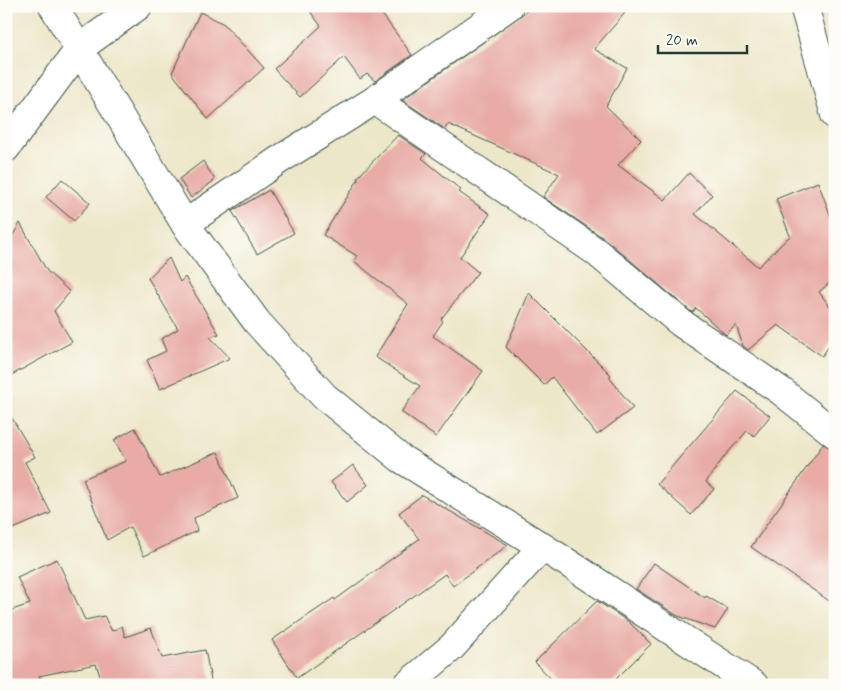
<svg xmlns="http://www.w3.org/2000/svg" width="841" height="691" viewBox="0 0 841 691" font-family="Mynerve,sans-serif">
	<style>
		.building { fill: #e8aca5 }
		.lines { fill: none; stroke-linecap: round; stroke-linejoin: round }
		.minor-casing { stroke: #3e564a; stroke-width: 30 }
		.minor { stroke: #fff; stroke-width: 28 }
	</style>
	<rect width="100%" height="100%" fill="#fdfcf7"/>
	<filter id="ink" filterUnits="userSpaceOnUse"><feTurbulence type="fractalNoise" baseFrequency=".02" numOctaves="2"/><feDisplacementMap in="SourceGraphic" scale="10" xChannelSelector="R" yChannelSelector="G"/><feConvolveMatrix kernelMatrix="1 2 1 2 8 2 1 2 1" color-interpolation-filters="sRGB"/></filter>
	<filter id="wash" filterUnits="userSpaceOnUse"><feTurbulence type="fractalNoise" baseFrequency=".0096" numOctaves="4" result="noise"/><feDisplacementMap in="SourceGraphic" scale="20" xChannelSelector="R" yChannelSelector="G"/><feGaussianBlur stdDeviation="1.12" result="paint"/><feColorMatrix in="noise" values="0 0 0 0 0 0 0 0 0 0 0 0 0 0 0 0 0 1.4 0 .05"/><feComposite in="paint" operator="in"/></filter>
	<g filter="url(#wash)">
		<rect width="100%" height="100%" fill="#ede7c9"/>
		<g id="blocks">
			<!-- building -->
			<g class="building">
				<path d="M306 6H376L412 55 375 81 367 74 360 79 344 57 300 97 274 69 321 26Z"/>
				<path d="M534 6H631L594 49 627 68 606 106 641 140 618 165 665 200 689 173 712 195 695 214 758 267 790 236 776 199 818 182 834 225 833 280 819 292 835 313V338L822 356 778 325 748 350 743 346 736 325 726 335 696 308 693 312 690 311 605 239 543 197 559 174 448 124 445 129 402 100Z"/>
				<path d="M200 12 224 24 264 68 208 119 172 73Z"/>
				<path d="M398 135 426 154 422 158 461 190 459 192 490 214 460 257 478 272 441 319 443 321 433 336 483 371 436 437 401 412 420 386 375 357 408 304 354 261 357 256 323 235 358 180 357 178Z"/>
				<path d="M203 161 215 180 191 198 179 179Z"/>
				<path d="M62 179 90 203 74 221 46 197Z"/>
				<path d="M269 190 294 233 257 254 232 211Z"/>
				<path d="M20 223 47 271 70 292 54 311 72 342 6 378V247Z"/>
				<path d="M169 258 180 282 185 277 219 334 210 337 230 358 160 389 147 360 166 351 161 339 178 329 148 278Z"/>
				<path d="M529 293 611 375 609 377 633 408 597 435 552 377 544 385 506 347Z"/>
				<path d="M737 391 770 416 754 436 747 431 724 457 706 482 714 489 691 515 657 484Z"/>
				<path d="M6 408 35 457 25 462 51 513 6 532Z"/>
				<path d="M135 428 160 477 218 452 238 498 194 518 197 531 144 556 130 527 107 540 83 479 126 461 114 440Z"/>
				<path d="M823 444 835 449V605L751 547Z"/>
				<path d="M353 465 368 485 347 502 331 482Z"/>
				<path d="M422 495 508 545 453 586 445 574 297 678 272 640 334 598 335 600 419 539 399 513Z"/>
				<path d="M57 559 85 620 104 616 112 631 122 626 125 637 151 628 162 658 205 650 212 685H103L96 664 39 676 42 685H6V612L30 604 17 577Z"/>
				<path d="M654 563 705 598 706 596 728 609 715 629 678 616 636 589Z"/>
				<path d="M597 601 629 622 651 644 610 685H557L535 662Z"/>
			</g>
		</g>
	</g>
	<g filter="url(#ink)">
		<use href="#blocks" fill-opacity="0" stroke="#3e564a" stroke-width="1"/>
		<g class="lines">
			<!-- minor casing -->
			<g class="minor-casing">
				<g id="minor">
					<path d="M53 6 185 224 257 322 324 396 400 458 568 563 754 685"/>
					<path d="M804 6 835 115"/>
					<path d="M375 100 595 251 681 323 781 391 835 434"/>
					<path d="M6 148 80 48 138 6"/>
					<path d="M185 224 279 160 375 100 509 6"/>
					<path d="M407 685 452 647 542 547"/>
				</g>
			</g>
			<!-- minor -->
			<use href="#minor" class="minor"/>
		</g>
	</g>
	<!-- margin -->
	<rect width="841" height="691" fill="none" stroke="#fdfcf7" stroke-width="25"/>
	<!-- scale -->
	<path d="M658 45v8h89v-8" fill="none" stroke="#1f3d34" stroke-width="2.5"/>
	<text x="666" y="45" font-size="15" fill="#1f3d34" stroke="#fdfcf7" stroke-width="4" paint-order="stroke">20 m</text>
</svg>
